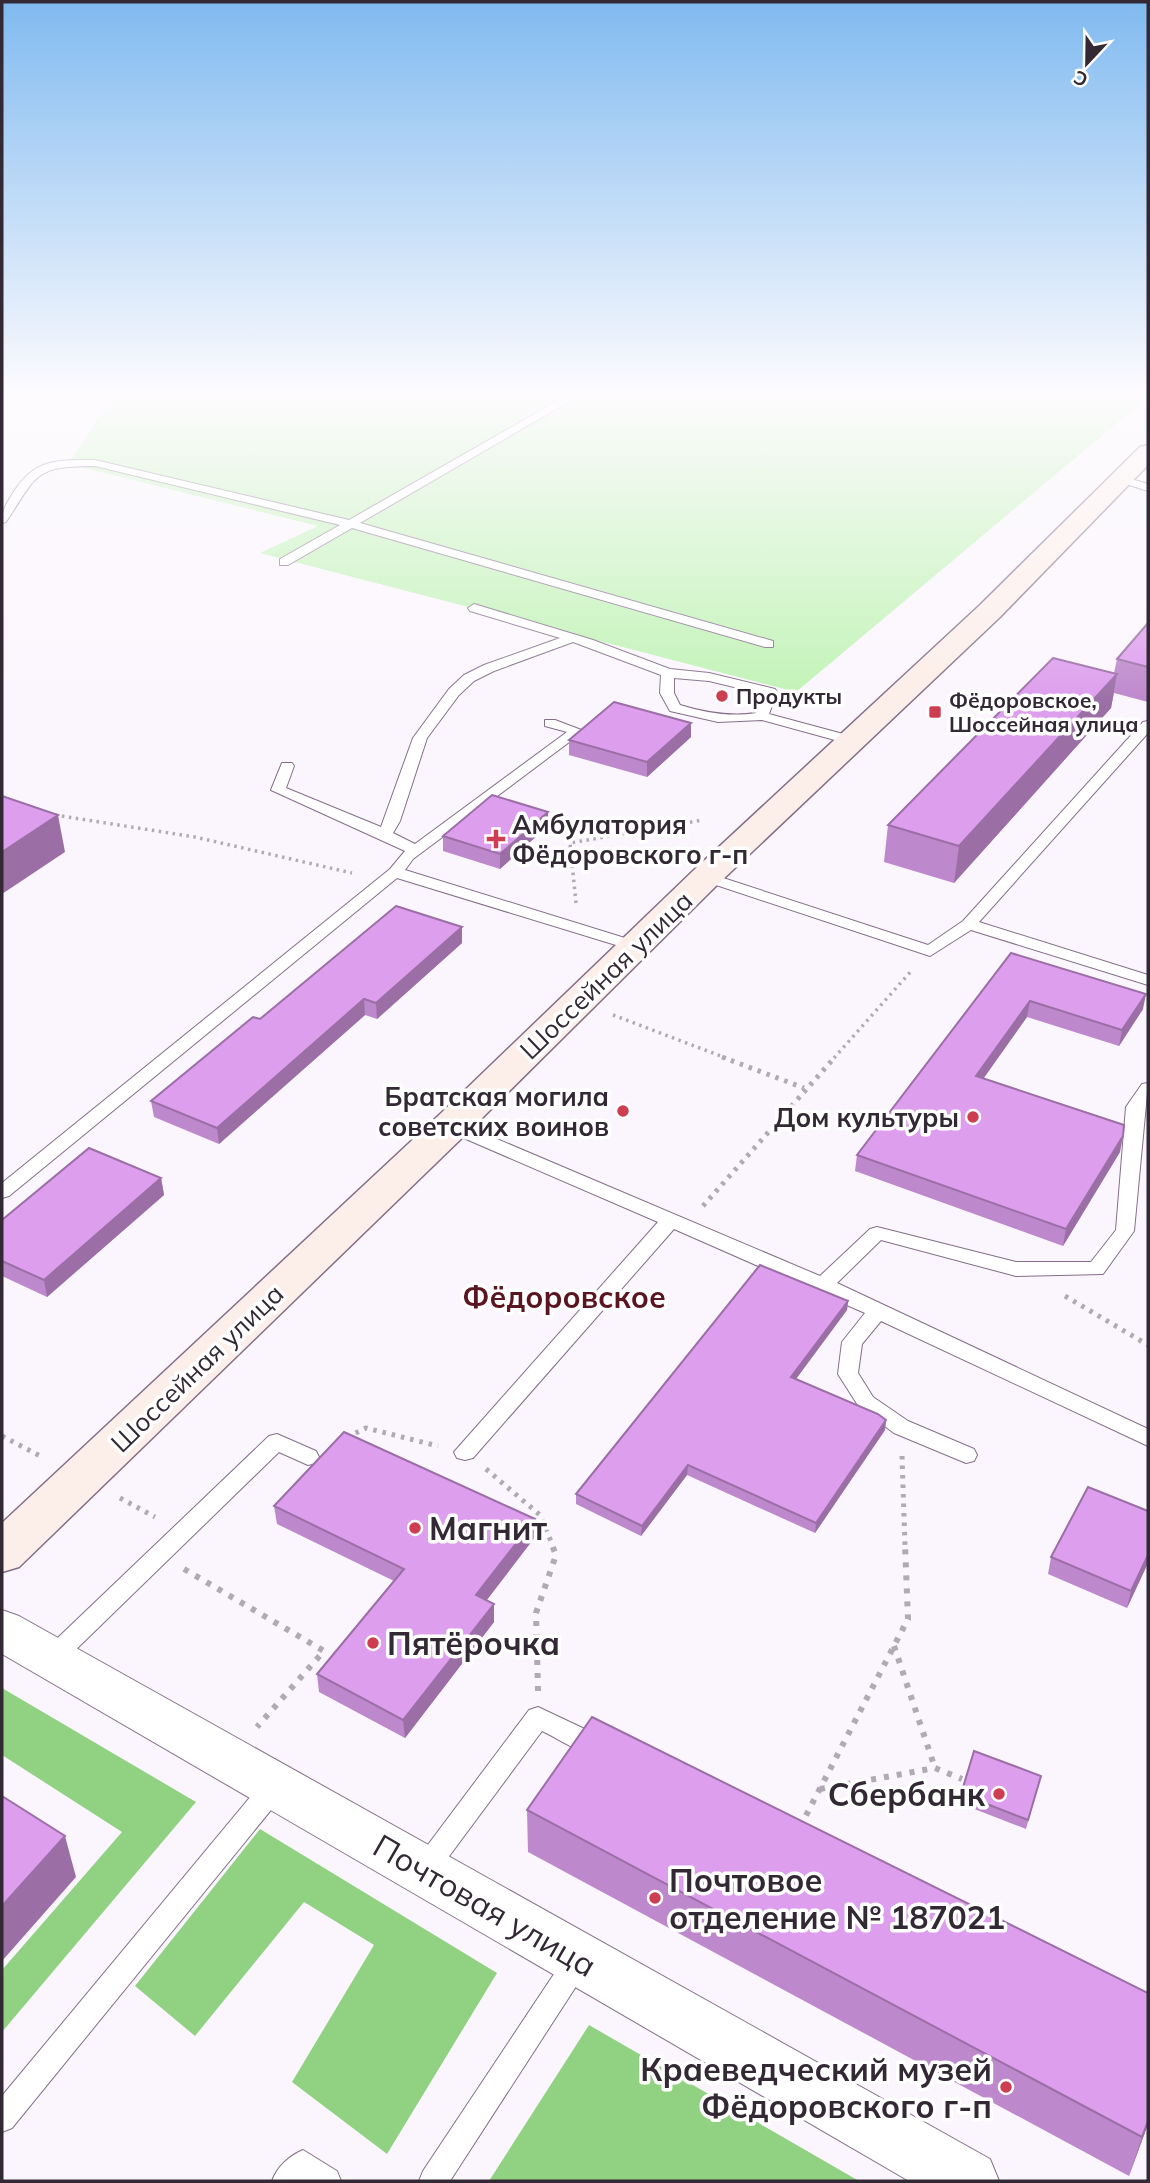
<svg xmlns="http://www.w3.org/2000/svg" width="1150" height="2183" viewBox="0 0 1150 2183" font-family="Mulish,sans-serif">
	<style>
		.green { fill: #c1f3b6 }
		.forest { fill: #91d282 }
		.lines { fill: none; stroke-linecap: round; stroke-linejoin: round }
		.service-casing { stroke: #846f8a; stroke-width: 2 }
		.minor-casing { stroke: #846f8a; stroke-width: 2 }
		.secondary-casing { stroke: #846f8a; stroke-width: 3 }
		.path-far2 { stroke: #b0aab2; stroke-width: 3.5; stroke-dasharray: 2.5 4.5; stroke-linecap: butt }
		.path-far1 { stroke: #b0aab2; stroke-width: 5; stroke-dasharray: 3.5 6; stroke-linecap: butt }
		.path { stroke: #b0aab2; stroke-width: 6; stroke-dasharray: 5 8; stroke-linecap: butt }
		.service { fill: #fff; fill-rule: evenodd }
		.minor { fill: #fff; fill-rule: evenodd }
		.secondary { fill: #fceee8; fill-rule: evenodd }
		.wall { fill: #be88cc }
		.shaded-wall { fill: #9b6fa6 }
		.building { fill: #dd9eed; stroke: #9b6fa6; stroke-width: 2 }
		.poi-dot { fill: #ce3e53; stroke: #fff; stroke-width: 2.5 }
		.labels { text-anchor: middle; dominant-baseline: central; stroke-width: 7; stroke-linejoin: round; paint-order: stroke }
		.far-poi-label { font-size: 21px; font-weight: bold; fill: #322934; stroke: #fff; text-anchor: start }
		.poi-label { font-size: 26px; font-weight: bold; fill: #322934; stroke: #fff; text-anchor: end }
		.street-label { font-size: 26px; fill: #322934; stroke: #fff }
		.quarter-label { font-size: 30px; font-weight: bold; fill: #5a1520; stroke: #fff }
		.near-poi-label { font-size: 32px; font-weight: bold; fill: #322934; stroke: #fff; text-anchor: start }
		.near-street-label { font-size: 32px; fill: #322934; stroke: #fff }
	</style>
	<rect width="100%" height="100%" fill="#fbf6fd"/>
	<!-- green -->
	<path class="green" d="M119 397H1148L796 692 260 553 318 526 68 464 102 413Z"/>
	<!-- forest -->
	<g class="forest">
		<path d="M2 1688 196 1802 2 2032V1970L122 1832 2 1755Z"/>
		<path d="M260 1829 497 1973 387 2154 292 2082 374 1945 304 1902 195 2036 135 1986Z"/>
		<path d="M589 2025 859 2181H489Z"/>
	</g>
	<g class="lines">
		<!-- service casing -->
		<g class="service-casing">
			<g id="service">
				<path d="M564 397H577L360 523 773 641V647H765L352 528 288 565H280V559L340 525 95 466C34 466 37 475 6 522L2 523C2 510 6 504 13 493 35 458 57 460 95 460L349 520Z"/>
				<path d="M1121 476 1148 484V491L1117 481 1116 479Z"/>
				<path d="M474 604 593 640 670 669 709 673 775 689 777 692 769 714 858 738 860 741 853 745 762 720 718 722 670 711 660 693 661 675 573 642 494 671 474 681 459 695 427 738 400 821 393 833 415 844 567 732 545 726V720H555L584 731 413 859 405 870 641 943 643 946 641 949H629L397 878 9 1196 2 1198V1183L390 869 405 851 271 790 282 763H292L294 766 286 788 381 827 413 738 449 689 464 675 484 665 560 638 470 611 468 608ZM674 678 709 681 763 694 756 713C730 717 706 713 680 705L674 693Z"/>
				<path d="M1148 721V733L979 922 1148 975V985L971 930 930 956 701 880 698 877 701 874H711L928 945 963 921 1143 722Z"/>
				<path d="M1148 1083 1134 1231 1103 1274 1016 1276 881 1240 837 1283 1148 1429V1446L881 1321 862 1344 858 1373 873 1397 908 1421 974 1449 977 1455 974 1461 966 1463 894 1433 859 1407 838 1374 842 1342 865 1313 674 1229 473 1458 465 1460 457 1458 454 1452 658 1222 445 1130 442 1126 445 1122H457L820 1276 870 1229 877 1227 1016 1262H1091L1116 1230 1126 1107 1142 1084Z"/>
				<path d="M277 1434 316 1451 319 1457 316 1463 308 1465 279 1452 60 1665 52 1668 44 1665 40 1658 44 1651 269 1436Z"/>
				<path d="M538 1707 608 1740 611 1747 608 1754C589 1761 560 1739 542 1731L433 1878 424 1882 415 1878 411 1870 415 1862 529 1710Z"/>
				<path d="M275 1775 284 1778 287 1786 284 1794 12 2128 2 2132V2096L266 1778Z"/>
				<path d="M577 1949 586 1953 590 1962 586 1971 450 2181H419L423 2171 568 1953Z"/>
				<path d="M303 2150 337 2171 341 2181H272C277 2167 289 2156 303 2150Z"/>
			</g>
		</g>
		<!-- minor casing -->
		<g class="minor-casing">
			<path id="minor" d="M2 1610 19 1616 990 2159 999 2181H909L2 1654Z"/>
		</g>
		<!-- secondary casing -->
		<g class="secondary-casing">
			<path id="secondary" d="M1148 445V465L1000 617 718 884 465 1135 19 1567 2 1572V1523L437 1117 694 870 980 605 1140 447Z"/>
		</g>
		<!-- path-far2 -->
		<g class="path-far2">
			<path d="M55 815 195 837 352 873"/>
			<path d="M576 903 570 843 703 820"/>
			<path d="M613 1015 726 1058"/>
			<path d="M834 1058 913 969"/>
		</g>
		<!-- path-far1 -->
		<g class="path-far1">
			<path d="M722 1057 804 1088"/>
			<path d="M703 1206 835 1057"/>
			<path d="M1065 1296 1148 1345"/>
			<path d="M2 1436 44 1458"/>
			<path d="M347 1437 366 1428 438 1446"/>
			<path d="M902 1456 905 1546"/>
			<path d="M486 1469 540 1515 553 1546"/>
			<path d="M120 1498 155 1517"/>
		</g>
		<!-- path -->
		<g class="path">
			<path d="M184 1569 324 1651 257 1727"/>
			<path d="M894 1646 935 1768"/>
			<path d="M538 1691 536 1613 556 1555 552 1545"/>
			<path d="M820 1789 935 1768 962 1779"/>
			<path d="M800 1827 908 1619 905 1545"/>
		</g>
		<!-- service -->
		<use href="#service" class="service"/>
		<!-- minor -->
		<use href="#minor" class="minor"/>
		<!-- secondary -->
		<use href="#secondary" class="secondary"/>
	</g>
	<!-- wall -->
	<g class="wall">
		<path d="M1148 623V702L1114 693 1111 708 954 883 884 862 888 825 1114 673 1117 659Z"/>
		<path d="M691 737 647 777 569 755V740Z"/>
		<path d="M548 812V826L500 869 443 851V836Z"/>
		<path d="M462 927V943L377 1019 365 1015 219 1144 154 1117 151 1101Z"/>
		<path d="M1011 953 1143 1009 1119 1046 1027 1017 983 1078 1120 1152 1063 1246 855 1171 857 1155Z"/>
		<path d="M161 1178 164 1195 47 1297 2 1276V1220Z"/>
		<path d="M848 1301 847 1310 796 1379 886 1420 885 1430 815 1533 687 1475 641 1536 576 1504V1494Z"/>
		<path d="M274 1506 535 1519V1537L486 1601 494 1604V1622L405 1738 319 1692 317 1674 394 1581 277 1524Z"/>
		<path d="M1051 1557 1148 1563 1127 1608 1048 1574Z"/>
		<path d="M1041 1776 1026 1829 959 1803 961 1794Z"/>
		<path d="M527 1810 1148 2124 1129 2176 528 1852Z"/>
	</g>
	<!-- shaded-wall -->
	<g class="shaded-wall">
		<path d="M1117 674 1111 708 954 883 959 846Z"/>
		<path d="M691 723V737L647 777V762Z"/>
		<path d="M548 812V826L500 869V854Z"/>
		<path d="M58 815 65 852 2 894V852Z"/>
		<path d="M462 927V943L377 1019 376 1003Z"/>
		<path d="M1146 994 1143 1009 1119 1046 1122 1030Z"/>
		<path d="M364 999 365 1015 219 1144 217 1128Z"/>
		<path d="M1030 1001 1027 1017 974 1092 976 1076Z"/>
		<path d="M1123 1136 1120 1152 1063 1246 1066 1229Z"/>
		<path d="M161 1178 164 1195 47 1297 44 1280Z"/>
		<path d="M848 1301 847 1310 790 1387 791 1377Z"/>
		<path d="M886 1420 885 1430 815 1533 816 1523Z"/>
		<path d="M688 1465 687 1475 641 1536 642 1526Z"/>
		<path d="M535 1519V1537L476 1614V1595Z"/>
		<path d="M1148 1555V1563L1127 1608 1131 1591Z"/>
		<path d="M494 1604V1622L405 1738 403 1720Z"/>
		<path d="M65 1836 76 1877 2 1961V1906Z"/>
		<path d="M1148 2121V2124L1129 2176 1142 2137Z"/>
	</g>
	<!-- building -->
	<g class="building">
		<path d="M1148 623V667L1117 659Z"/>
		<path d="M1053 658 1117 674 959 846 888 825Z"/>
		<path d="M614 702 691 723 647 762 569 740Z"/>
		<path d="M492 795 548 812 500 854 443 836Z"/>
		<path d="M2 796 58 815 2 852Z"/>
		<path d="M396 906 462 927 376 1003 364 999 217 1128 151 1101 253 1017 260 1019Z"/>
		<path d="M1011 953 1146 994 1122 1030 1030 1001 976 1076 1124 1125 1123 1136 1066 1229 857 1155Z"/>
		<path d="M89 1148 161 1178 44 1280 2 1261V1220Z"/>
		<path d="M760 1265 848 1301 791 1377 878 1414 886 1420 816 1523 688 1465 642 1526 576 1494Z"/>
		<path d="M344 1432 535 1519 476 1595 494 1604 403 1720 317 1674 404 1569 274 1506Z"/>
		<path d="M1088 1487 1148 1511V1555L1131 1591 1051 1557Z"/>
		<path d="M592 1717 1148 1993V2121L1142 2137 527 1810Z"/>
		<path d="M974 1751 1041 1776 1028 1820 961 1794Z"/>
		<path d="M2 1796 65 1836 2 1906Z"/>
	</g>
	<!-- sky -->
	<linearGradient id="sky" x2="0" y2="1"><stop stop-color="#80baf0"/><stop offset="0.56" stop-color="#fdfbfe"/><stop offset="1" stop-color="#fdfbfe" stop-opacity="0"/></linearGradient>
	<rect width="1150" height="703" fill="url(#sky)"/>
	<!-- markers -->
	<g class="poi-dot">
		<circle cx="722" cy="696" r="7"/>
		<rect x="928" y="705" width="14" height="14" rx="3.5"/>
		<path d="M492.5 828.5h7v7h7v7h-7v7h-7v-7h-7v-7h7z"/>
		<circle cx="623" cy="1111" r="7"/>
		<circle cx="973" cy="1117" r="7"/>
		<circle cx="415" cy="1528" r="7"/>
		<circle cx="373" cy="1643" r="7"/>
		<circle cx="999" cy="1794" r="7"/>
		<circle cx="655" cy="1898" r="7"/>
		<circle cx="1006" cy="2087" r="7"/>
	</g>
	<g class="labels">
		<!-- far-poi labels -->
		<g class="far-poi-label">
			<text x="736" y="696">Продукты</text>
			<text x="949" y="700">Фёдоровское,<tspan x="949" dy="24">Шоссейная улица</tspan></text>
		</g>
		<!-- poi labels -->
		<g class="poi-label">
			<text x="512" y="824" text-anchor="start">Амбулатория<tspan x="512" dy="30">Фёдоровского г-п</tspan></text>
			<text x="609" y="1096">Братская могила<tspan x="609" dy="30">советских воинов</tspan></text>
			<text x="959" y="1117">Дом культуры</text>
		</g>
		<!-- street labels -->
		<g class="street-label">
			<text transform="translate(606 975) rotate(-44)">Шоссейная улица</text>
			<text transform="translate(197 1368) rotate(-44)">Шоссейная улица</text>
		</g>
		<!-- quarter labels -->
		<g class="quarter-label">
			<text x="564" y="1297">Фёдоровское</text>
		</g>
		<!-- near-poi labels -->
		<g class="near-poi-label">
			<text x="429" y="1528">Магнит</text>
			<text x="387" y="1643">Пятёрочка</text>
			<text x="985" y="1794" text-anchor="end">Сбербанк</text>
			<text x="669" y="1880">Почтовое<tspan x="669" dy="37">отделение № 187021</tspan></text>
			<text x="992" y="2069" text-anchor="end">Краеведческий музей<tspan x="992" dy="37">Фёдоровского г-п</tspan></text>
		</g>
		<!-- near-street labels -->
		<g class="near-street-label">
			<text transform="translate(485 1905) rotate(30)">Почтовая улица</text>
		</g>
	</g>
	<!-- border -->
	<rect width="1150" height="2183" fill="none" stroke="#322934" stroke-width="7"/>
	<!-- north arrow -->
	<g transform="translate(1087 63) rotate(202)" stroke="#ffffff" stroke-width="5" paint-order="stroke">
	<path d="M0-5L12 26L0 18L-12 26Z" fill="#322934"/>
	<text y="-10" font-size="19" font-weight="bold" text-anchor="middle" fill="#322934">С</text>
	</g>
</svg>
